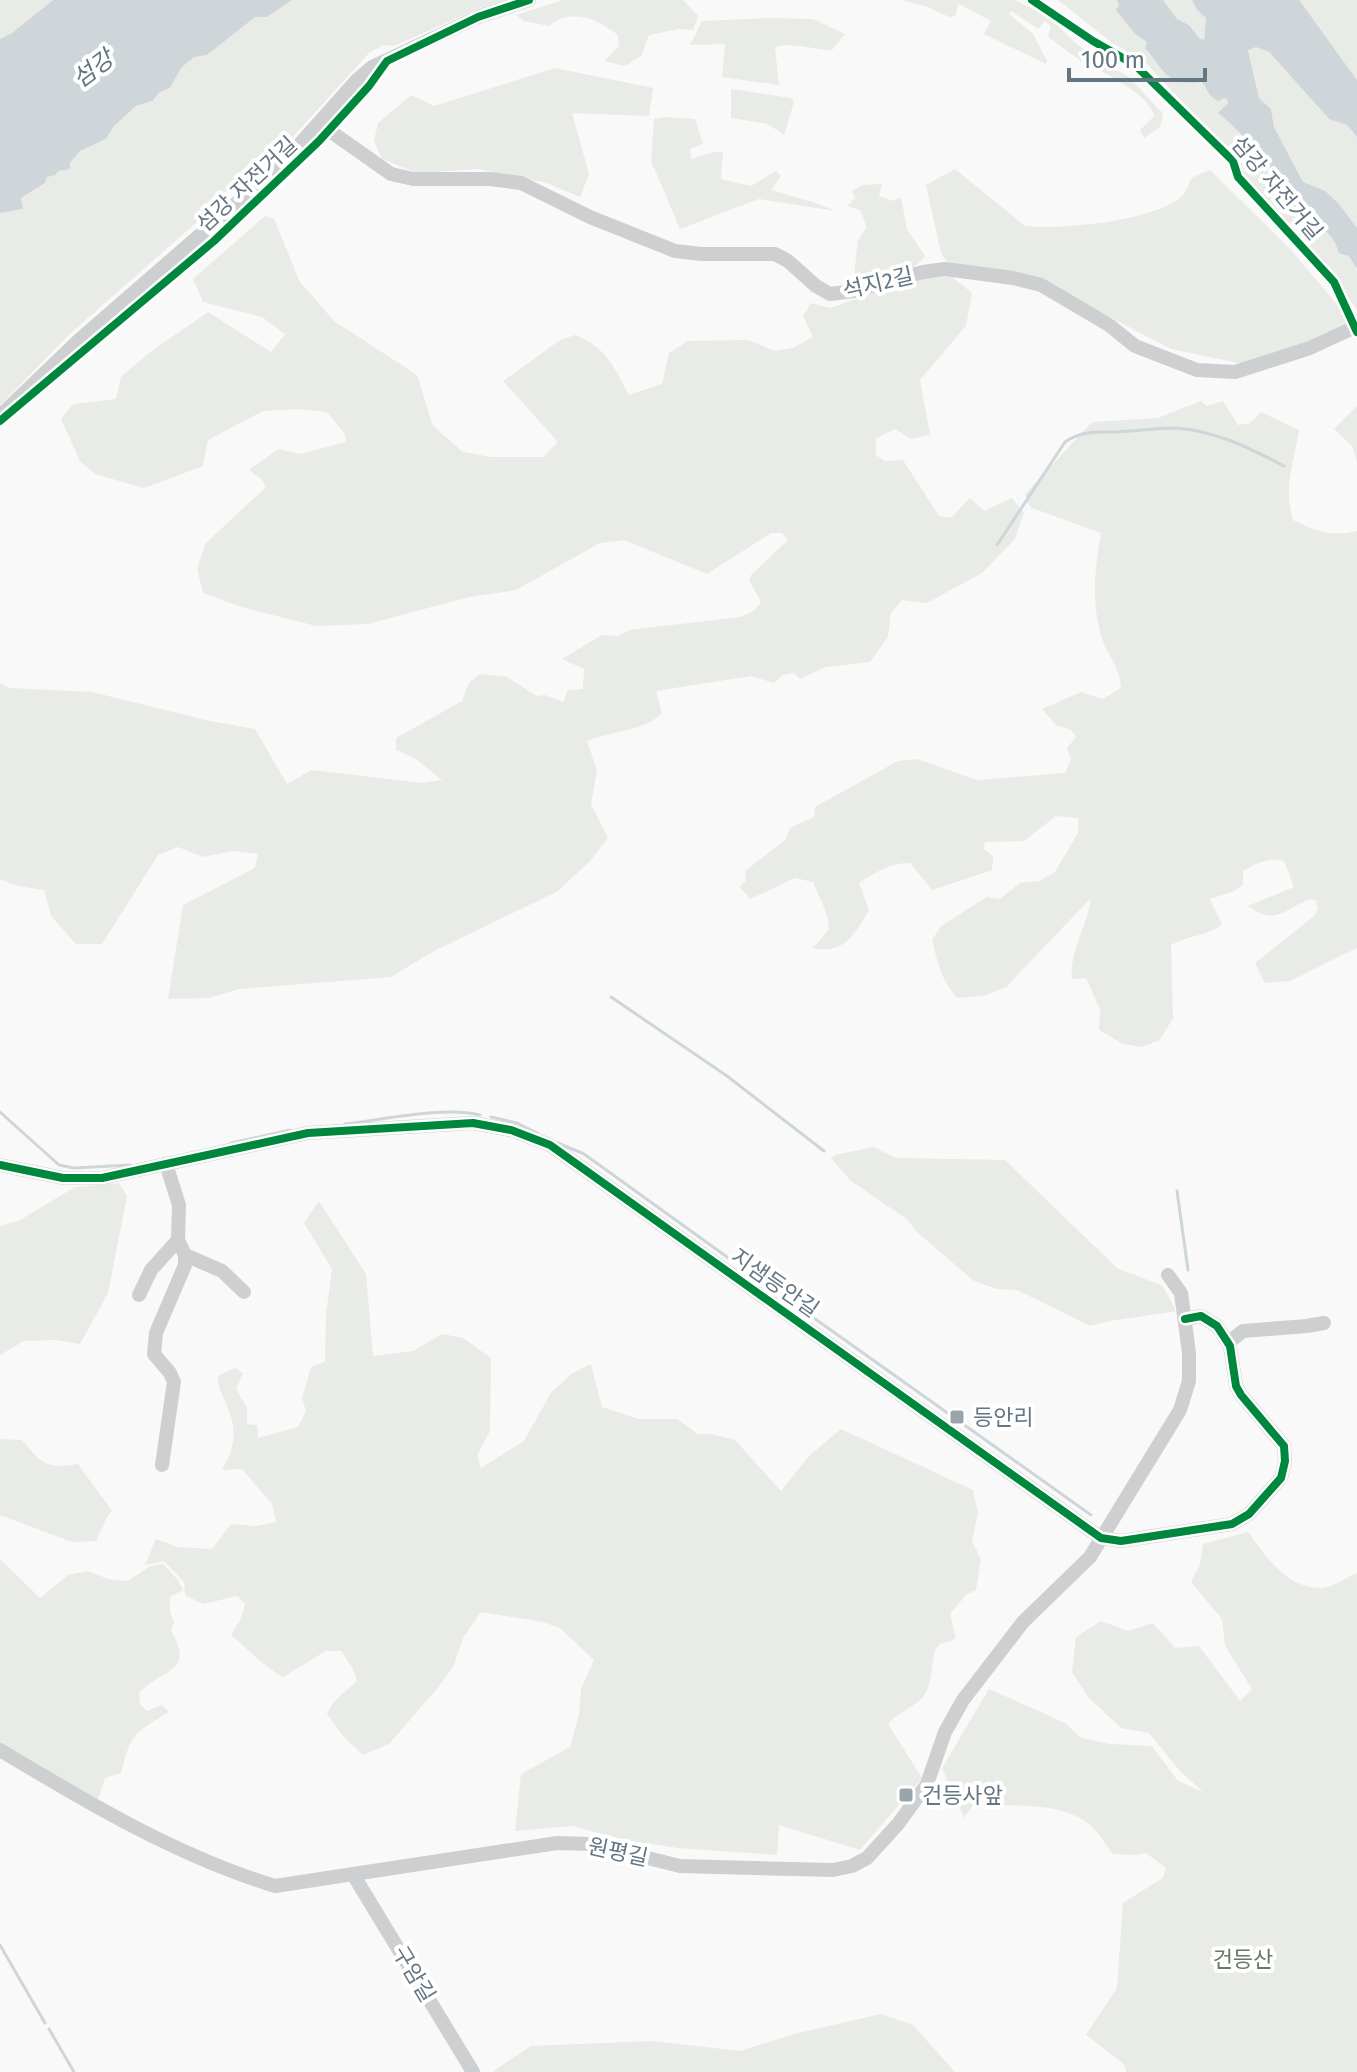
<svg xmlns="http://www.w3.org/2000/svg" width="1357" height="2072" viewBox="0 0 1357 2072" font-family="'Fira Sans','Noto Sans KR',sans-serif">
	<style>
		.green { fill: #e8ebe6 }
		.water { fill: #ced6d9 }
		.lines { fill: none; stroke-linecap: round; stroke-linejoin: round }
		.stream { stroke: #ced6d9; stroke-width: 3 }
		.minor { stroke: #cecfd0; stroke-width: 14 }
		.cycleway-casing { stroke: #fff; stroke-width: 13 }
		.cycleway { stroke: #00873e; stroke-width: 8 }
		.poi-dot { fill: #99a4ac; stroke: #fff; stroke-width: 3 }
		.labels { text-anchor: middle; dominant-baseline: central; stroke-width: 8; stroke-linejoin: round; paint-order: stroke }
		.street-label { font-size: 22px; fill: #657683; stroke: #fff }
		.poi-label { font-size: 22px; fill: #657683; stroke: #fff; text-anchor: start }
		.park-label { font-size: 22px; fill: #687a64; stroke: #fff }
		.water-label { font-size: 24px; font-style: italic; fill: #60757c; stroke: #fff }
	</style>
	<rect width="100%" height="100%" fill="#f9f9f9"/>
	<!-- green -->
	<g class="green">
		<path d="M0 0H53L12 33 0 39Z"/>
		<path d="M292 0H507L471 12 394 46 383 45 369 53 290 140 72 332 0 405V213L23 209 21 198 45 183 47 177 65 169 80 151 106 139 114 126 136 106 151 101 160 92 170 88 181 68 194 57 207 55 255 16 267 17Z"/>
		<path d="M563 0H683L698 16 693 30 679 29 649 35 641 56 625 66 604 61 619 46 618 35C597 19 572 7 549 26L524 21 516 15Z"/>
		<path d="M901 0H1015L1049 17 1074 42 1107 66 1128 76 1163 114 1160 127 1144 138 1140 130 1154 116C1150 96 1111 77 1094 67L1095 60 1085 53 1081 61 1048 37 1051 26 1045 21 1038 29 1011 11 1009 14 1033 34 1047 61 1046 64 984 34 991 21 959 4 955 16 949 17 928 7Z"/>
		<path d="M1058 0H1117L1135 34 1147 42 1145 48C1162 67 1175 85 1202 82L1227 100 1229 102 1224 106 1227 118 1238 129 1239 134 1273 172C1278 214 1350 232 1357 273 1357 285 1357 298 1357 310L1337 281 1241 174 1236 159 1146 63 1111 42Z"/>
		<path d="M1163 0H1192L1197 10 1206 18 1204 40 1199 38 1189 25 1177 19Z"/>
		<path d="M1299 0H1357V80L1301 4Z"/>
		<path d="M768 18 813 19 845 34 832 50C812 50 795 42 775 47L779 85 722 77 725 44 690 45 702 21Z"/>
		<path d="M1256 47 1269 52 1329 119 1347 125 1357 137V228L1339 204 1325 192 1303 182 1274 127 1271 109 1259 98 1248 49Z"/>
		<path d="M555 68 653 88 649 116 572 113 589 174 580 197 544 182 477 169 417 173 382 159 374 141 378 123 411 95 434 106Z"/>
		<path d="M731 89 791 98 794 102 784 135 768 124 731 118Z"/>
		<path d="M664 117 695 119 703 144 690 149 691 159 714 152H723L721 179 751 186 776 171 781 176 771 190 819 204 835 211 759 199 680 229 651 161 654 119Z"/>
		<path d="M955 169 1025 226C1060 230 1158 221 1183 195 1187 191 1189 183 1191 178L1210 170 1291 250 1354 324 1248 365 1171 349 1037 279 947 262 941 253 926 185Z"/>
		<path d="M882 184 879 196 893 201 901 197 907 229 925 256C912 276 875 280 853 285L858 240 867 227 860 210 847 206 855 198 852 191 863 185Z"/>
		<path d="M265 216 274 219 300 282 334 321 417 375 433 426 463 452 491 457H543L558 442 503 381 560 340 575 335C607 348 613 366 629 395L662 384 669 353 688 341 748 340 775 351 793 348 813 337 803 316 811 303 830 308 918 278 952 277 972 293 966 326 920 380 930 435 911 439 895 429 876 438V455L885 461 903 460 939 516 951 518 970 498 984 511 1012 498 1024 513 1015 539 982 573 927 603 902 600 891 613 888 637 870 662 826 667 800 679 794 673 783 675 774 683 751 676 656 691 662 713C645 731 610 731 587 741L597 770 591 804 608 838 591 860 558 891 434 951 391 977 239 989 209 998 168 999 183 905 255 868 258 854 232 851 203 857 178 847 158 855 102 944H76L51 916 44 890 18 886 0 879V683L10 688 92 692 210 721 255 729 287 784 311 770 422 783 442 780 416 759 396 750V738L462 701 469 683 480 674 507 677 537 696 545 695 563 702 568 690 583 689 584 669 562 659 602 635 618 636 629 630 740 617 754 611 761 602 749 580 751 575 788 540 782 533H771L707 574 624 540 600 543 516 590 469 597 368 624 316 626 241 607 203 593 197 568 206 543 266 487 261 479 249 470 278 449 300 454 346 442 345 434 327 412 298 409 263 411 208 440 203 466 144 488 95 474 80 461 61 419 73 404 116 399 121 377 150 352 208 312 271 352 285 334 262 317 203 302 193 279Z"/>
		<path d="M1201 401 1207 406 1223 401 1238 425 1250 423 1261 412 1299 430C1294 463 1283 486 1293 520 1314 531 1334 537 1357 531V948L1290 981 1265 983 1255 963 1314 916 1318 909 1316 901 1311 899C1284 908 1277 927 1248 906L1294 887 1284 861C1269 857 1257 863 1243 871V885L1232 892 1210 899 1222 925C1207 936 1188 935 1171 945L1173 1018 1160 1040 1142 1047 1123 1044 1099 1030 1100 1009 1086 978 1072 979C1069 951 1088 925 1091 898L1006 987 983 996 957 998C941 979 938 964 932 940L941 926 987 897 1000 899 1020 883 1039 881 1055 872 1078 833V818L1056 816 1024 841 985 842 983 849 993 856 992 870 932 890 910 863C891 862 874 873 859 883L869 910C855 934 843 955 813 948L829 929C828 910 820 900 813 882L795 878 750 899 740 887 746 880 745 871 785 840 790 828 814 817 815 807 898 761 917 759 977 780 1065 773 1071 759 1067 748 1076 737 1071 730 1056 725 1042 709 1081 692 1103 699 1121 688C1121 667 1106 654 1101 635 1091 598 1095 569 1101 533L1032 508 1027 502 1025 494 1092 422 1158 418Z"/>
		<path d="M1357 406V461L1352 446 1334 429Z"/>
		<path d="M873 1147 897 1158 1005 1160 1117 1268 1163 1286 1176 1311C1147 1317 1119 1317 1090 1326L1017 1290 997 1289 974 1281 916 1231 908 1220 851 1181 831 1158 835 1155Z"/>
		<path d="M119 1183 127 1196 108 1293 80 1344 56 1340 24 1341 0 1355V1226L20 1220 75 1187Z"/>
		<path d="M319 1201 366 1274 373 1356 413 1351 442 1334 463 1338 491 1358 490 1431 477 1456 481 1468 524 1441 551 1393 571 1374 591 1364 602 1407 639 1419H677L698 1434H711L735 1440 781 1491 809 1456 841 1429 973 1490 978 1513 972 1541 981 1559 976 1590 966 1595 950 1614 956 1638C951 1642 943 1642 939 1645 929 1653 935 1685 922 1698 912 1708 899 1712 888 1724L922 1778 860 1850 779 1825 777 1855 678 1848 625 1840 572 1826 515 1831 521 1774 570 1747 579 1714 581 1689 594 1660 560 1628 543 1622 481 1612 464 1636 453 1667 436 1690 389 1744 363 1755 344 1737 327 1714C332 1700 347 1691 357 1681L353 1669 341 1651H326L283 1677C263 1666 249 1650 231 1635L241 1618 245 1604 237 1596 203 1604 185 1595 184 1582 164 1561 145 1565 156 1539 177 1547 212 1549 231 1524 257 1526 276 1522 272 1504 242 1469 222 1470C237 1445 237 1427 225 1401 221 1391 217 1387 218 1376L235 1368 243 1373 236 1389 247 1408V1424L257 1425 258 1438 298 1427 306 1411 302 1398 311 1367 325 1362 326 1314 332 1269 304 1223Z"/>
		<path d="M0 1439 22 1440C42 1464 46 1469 78 1464L112 1511 107 1517 96 1541 72 1542 0 1515Z"/>
		<path d="M1248 1532C1266 1557 1287 1589 1322 1588 1332 1588 1347 1577 1357 1573V2072H1126L1124 2064 1086 2035 1117 1988 1123 1903 1163 1878 1166 1868 1146 1853 1136 1855 1113 1854C1105 1844 1098 1832 1089 1824 1059 1801 1010 1806 973 1805L964 1818 942 1768 989 1689 1065 1723 1081 1738 1110 1744 1152 1746 1178 1781 1203 1792 1179 1770 1149 1733 1121 1728 1088 1697 1072 1672 1076 1637 1101 1621 1128 1631 1153 1623 1175 1648 1199 1646 1240 1701 1252 1689 1225 1646 1222 1619 1191 1582 1200 1564 1203 1544Z"/>
		<path d="M0 1559 40 1598 68 1575 88 1571 108 1579 128 1581 150 1566 163 1564 177 1579 183 1590 170 1597V1612L174 1623 171 1630C195 1674 164 1667 139 1693L140 1704 147 1711 162 1705 169 1712C134 1733 131 1733 121 1773L105 1778 97 1803 0 1744Z"/>
		<path d="M881 2014 913 2025 955 2072H492L531 2046 653 2041 740 2051 798 2033Z"/>
	</g>
	<!-- water -->
	<g class="water">
		<path d="M53 0H292L267 17H255L207 55 194 57 181 68 170 88 160 92 152 101 136 106 114 126 106 139 80 151 70 163V169L59 171 55 175 47 177 45 183 21 198 23 209 0 213V39L12 33Z"/>
		<path d="M1117 0H1163L1177 19 1189 25 1199 38 1204 40 1206 18 1197 10 1192 0H1299L1357 80V137L1347 125 1329 119 1269 52 1256 47 1248 50 1259 98 1271 109 1274 127 1303 182 1325 191 1339 204 1357 228V269L1349 256 1339 253C1332 219 1277 211 1273 172L1260 166C1253 145 1234 125 1218 113L1228 103 1227 100 1224 98 1219 101C1206 95 1209 90 1202 82 1166 86 1166 72 1145 48L1147 42 1135 34 1116 10 1119 6Z"/>
	</g>
	<g class="lines">
		<!-- stream -->
		<g class="stream">
			<path d="M997 545 1065 442C1082 430 1099 432 1118 432 1137 431 1156 428 1174 428 1214 430 1250 448 1284 466"/>
			<path d="M611 997 727 1076 824 1151"/>
			<path d="M0 1112 59 1165 74 1168 130 1165"/>
			<path d="M491 1117 517 1123 537 1133"/>
			<path d="M345 1124C382 1120 445 1106 480 1115"/>
			<path d="M231 1143 290 1130"/>
			<path d="M558 1143 584 1154 734 1262"/>
			<path d="M1177 1191 1188 1270"/>
			<path d="M745 1269 1091 1515"/>
			<path d="M0 1945 45 2023"/>
			<path d="M49 2029 74 2072"/>
		</g>
		<!-- minor -->
		<g class="minor">
			<path d="M320 124 391 174 413 179H490L521 183 590 217 675 251 702 254H775L788 261 816 286 830 294 854 291 923 272 945 269 1013 278 1041 285 1109 325 1135 346 1197 370 1235 372 1310 348 1353 328"/>
			<path d="M0 416 79 340 284 162 357 80 372 67 478 17 529 0"/>
			<path d="M0 1165 63 1178H102L308 1133 473 1123 511 1130 550 1145 1101 1538 1121 1541 1232 1524 1249 1514 1281 1478 1285 1461 1284 1446 1241 1395 1236 1386 1230 1346 1217 1326 1201 1316 1185 1319"/>
			<path d="M185 1255 222 1271 244 1292"/>
			<path d="M139 1295 151 1270 178 1240"/>
			<path d="M1228 1343 1243 1331 1307 1326 1324 1323"/>
			<path d="M162 1465 174 1382 170 1373 154 1354 156 1333 185 1265V1255L178 1240 179 1205 166 1164"/>
			<path d="M0 1750C88 1803 177 1856 275 1886L557 1843 591 1844 680 1866 833 1870 852 1866 867 1858 898 1824 927 1784 945 1732 963 1700 1023 1622 1090 1557 1180 1410 1189 1381V1353L1181 1293 1168 1275"/>
			<path d="M354 1876 473 2072"/>
		</g>
		<!-- cycleway casing -->
		<g class="cycleway-casing">
			<g id="cycleway">
				<path d="M1032 0 1093 41 1135 65 1233 161 1238 177 1334 282 1357 332"/>
				<path d="M0 421 214 241 319 141 369 86 387 61 478 17 529 0"/>
				<path d="M0 1165 63 1178H102L308 1133 473 1123 511 1130 550 1145 1101 1538 1121 1541 1232 1524 1249 1514 1281 1478 1285 1461 1284 1446 1241 1395 1236 1386 1230 1346 1217 1326 1201 1316 1185 1319"/>
			</g>
		</g>
		<!-- cycleway -->
		<use href="#cycleway" class="cycleway"/>
	</g>
	<!-- markers -->
	<g class="poi-dot">
		<rect x="949" y="1409" width="16" height="16" rx="4"/>
		<rect x="898" y="1787" width="16" height="16" rx="4"/>
	</g>
	<g class="labels">
		<!-- street labels -->
		<g class="street-label">
			<text transform="translate(247 184) rotate(-43)">섬강 자전거길</text>
			<text transform="translate(1277 188) rotate(50)">섬강 자전거길</text>
			<text transform="translate(878 283) rotate(-13)">석지2길</text>
			<text transform="translate(775 1283) rotate(35)">지샘등안길</text>
			<text transform="translate(618 1852) rotate(12)">원평길</text>
			<text transform="translate(414 1974) rotate(59)">구암길</text>
		</g>
		<!-- poi labels -->
		<g class="poi-label">
			<text x="973" y="1417">등안리</text>
			<text x="922" y="1795">건등사앞</text>
		</g>
		<!-- park labels -->
		<g class="park-label">
			<text x="1243" y="1959">건등산</text>
		</g>
		<!-- water labels -->
		<g class="water-label">
			<text transform="translate(93 69) rotate(-37)">섬강</text>
		</g>
	</g>
	<!-- scale -->
	<path d="M1069 68v12h136v-12" fill="none" stroke="#657683" stroke-width="4"/>
	<text x="1081" y="68" font-size="24" fill="#657683" stroke="#ffffff" stroke-width="6" paint-order="stroke">100 m</text>
</svg>
